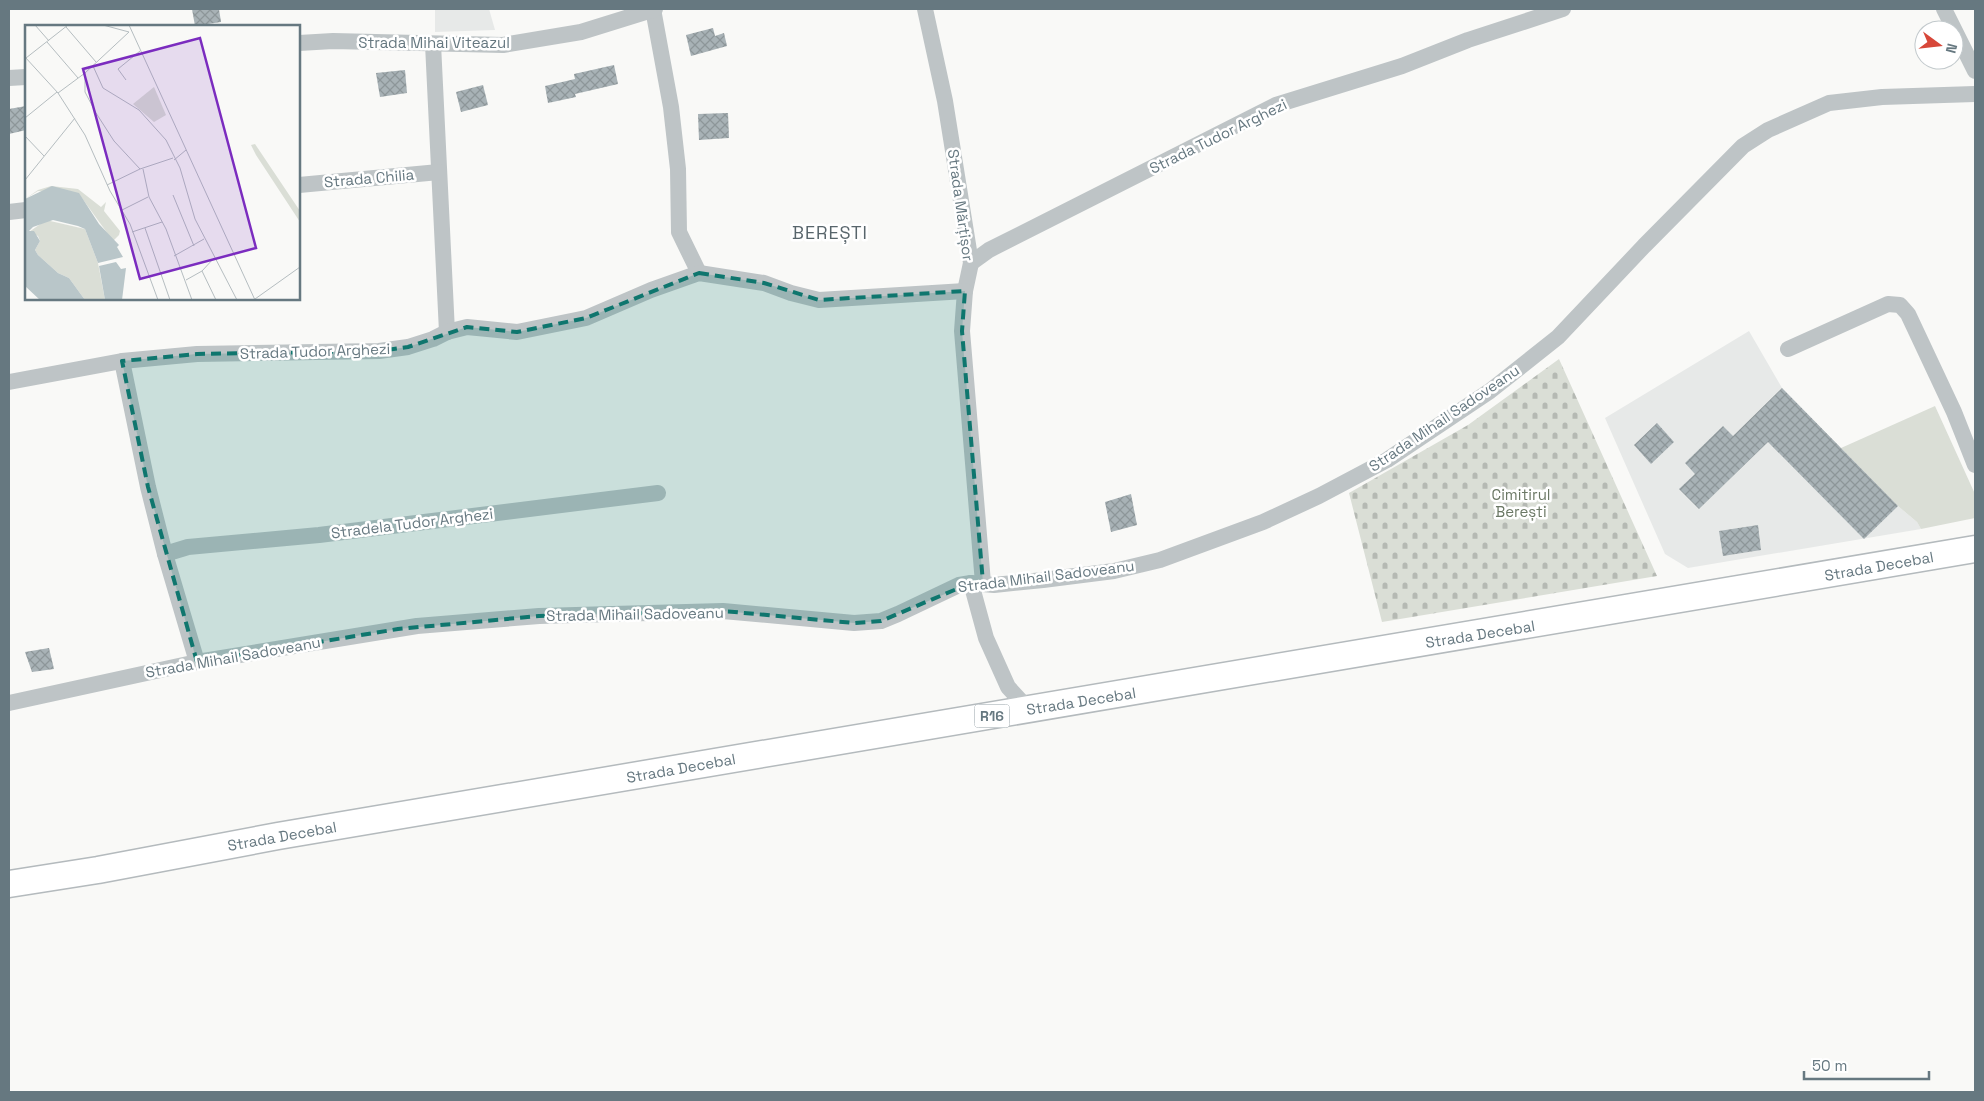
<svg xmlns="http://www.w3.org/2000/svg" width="1984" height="1101" viewBox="0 0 1984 1101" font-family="'Space Grotesk',sans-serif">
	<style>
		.built { fill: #e7e9e8 }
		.green { fill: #daded6 }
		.cemetery { fill: url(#cemetery-stones) }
		.building { fill: url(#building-cross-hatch) }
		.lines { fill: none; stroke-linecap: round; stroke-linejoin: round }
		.primary-casing { stroke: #b4babd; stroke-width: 29 }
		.minor { stroke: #bec4c6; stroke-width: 16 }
		.primary { stroke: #fff; stroke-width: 26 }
		.marked { fill: #0f766e; fill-opacity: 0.2; stroke: #0f766e; stroke-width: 4; stroke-dasharray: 10 6; stroke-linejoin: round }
		.labels { text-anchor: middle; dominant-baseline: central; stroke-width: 5; stroke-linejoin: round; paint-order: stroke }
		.shield { fill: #fff; stroke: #94a0a6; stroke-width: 1 }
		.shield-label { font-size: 14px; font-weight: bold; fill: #667880 }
		.street-label { font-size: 15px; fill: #667880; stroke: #fff }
		.park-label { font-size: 15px; fill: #6b7865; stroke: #fff }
		.quarter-label { font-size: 18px; letter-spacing: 1px; fill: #58656b; stroke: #fff }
		.inset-road { fill: none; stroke: #b5bdc0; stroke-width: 1 }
		.view { fill: #7b2cbf; fill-opacity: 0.15; stroke: #7b2cbf; stroke-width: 2.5 }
		.inset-edge { fill: none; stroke: #667880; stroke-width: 2.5 }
	</style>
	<defs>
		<pattern id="cemetery-stones" width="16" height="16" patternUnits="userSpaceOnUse" patternTransform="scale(1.25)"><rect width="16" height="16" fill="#daded6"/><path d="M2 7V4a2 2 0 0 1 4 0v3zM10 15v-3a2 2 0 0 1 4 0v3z" fill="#b5b9b3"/></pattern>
		<pattern id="building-cross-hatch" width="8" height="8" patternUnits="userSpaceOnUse" patternTransform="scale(1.25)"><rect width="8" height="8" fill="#a8b2b6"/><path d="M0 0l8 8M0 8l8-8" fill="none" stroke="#8d9699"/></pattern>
	</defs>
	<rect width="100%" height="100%" fill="#f9f9f7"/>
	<!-- built -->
	<g class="built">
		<path d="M435 9H489L495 30 435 32Z"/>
		<path d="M1749 331 1782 388 1898 506 1917 522 1921 529 1688 568 1665 554 1605 418Z"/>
	</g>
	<!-- green -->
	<path class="green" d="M1935 406 1975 494V518L1921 529 1917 522 1898 506 1841 448Z"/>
	<!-- cemetery -->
	<path class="cemetery" d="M1559 359 1657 576 1382 622 1349 493 1468 425Z"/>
	<!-- building -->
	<g class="building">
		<path d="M192 9H219L221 22 195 26Z"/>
		<path d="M713 28 715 36 724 33 727 46 691 56 686 35Z"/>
		<path d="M614 65 618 84 575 94 576 97 548 103 545 86 575 79 574 74Z"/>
		<path d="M405 70 407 93 380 97 376 73Z"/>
		<path d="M483 85 488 105 461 112 456 92Z"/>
		<path d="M26 106V130L9 134V109Z"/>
		<path d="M728 113 729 138 699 140 698 114Z"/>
		<path d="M1782 388 1898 506 1864 539 1768 442 1699 509 1679 489 1695 474 1685 463 1723 426 1733 436Z"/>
		<path d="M1657 423 1674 442 1651 464 1634 445Z"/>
		<path d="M1131 494 1137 525 1111 532 1105 502Z"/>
		<path d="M1758 525 1761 550 1723 556 1719 531Z"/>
		<path d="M49 648 54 669 32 672 25 652Z"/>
	</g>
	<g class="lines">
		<!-- primary casing -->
		<g class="primary-casing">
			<path id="primary" d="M9 884 98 870 278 836 1975 549"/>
		</g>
		<!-- minor -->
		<g class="minor">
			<path d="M653 9 671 107 678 169 679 232 699 273"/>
			<path d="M925 9 945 101 971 263 965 291 962 331 983 583"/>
			<path d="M1944 9 1975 71"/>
			<path d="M299 43 333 41 503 45 581 32 655 9"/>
			<path d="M433 44 447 332"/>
			<path d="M9 78 26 77"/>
			<path d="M299 185 439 172"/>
			<path d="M9 212 26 210"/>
			<path d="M971 263 989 250 1276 105 1402 66 1468 40 1563 9"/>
			<path d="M1788 349 1888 304 1900 305 1908 314 1954 412 1975 465"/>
			<path d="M122 361 148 487 165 554 197 662"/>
			<path d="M9 382 122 361 197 354 379 351 408 347 433 339 447 332 467 327 517 332 586 318 651 290 699 273 764 283 791 293 819 300 965 291"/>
			<path d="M165 554 188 547 319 535 658 493"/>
			<path d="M971 583 986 638 1008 687 1029 710"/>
			<path d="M9 703 197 662 417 626 539 616 723 611 854 623 881 621 898 614 959 585 971 583 994 585 1043 580 1114 571 1160 560 1263 522 1319 496 1387 460 1490 391 1558 337 1644 246 1743 146 1768 130 1829 103 1882 97 1975 94"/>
		</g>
		<!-- primary -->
		<use href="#primary" class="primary"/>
	</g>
	<!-- marked area -->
	<path class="marked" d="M699 273 764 283 819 300 965 291 962 331 983 583H971L881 621 854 623 723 611 539 616 398 629 197 662 148 487 122 361 197 354 379 351 408 347 467 327 517 332 586 318Z"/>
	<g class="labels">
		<!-- shield labels -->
		<rect class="shield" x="974.5" y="704.5" width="35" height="23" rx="4"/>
		<g class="shield-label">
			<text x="992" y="716">R16</text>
		</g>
		<!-- street labels -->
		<g class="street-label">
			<text x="434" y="42">Strada Mihai Viteazul</text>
			<text transform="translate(1218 136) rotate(-26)">Strada Tudor Arghezi</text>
			<text transform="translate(369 178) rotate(-5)">Strada Chilia</text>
			<text transform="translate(961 205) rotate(82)">Strada Mărțișor</text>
			<text transform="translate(315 351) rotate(-2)">Strada Tudor Arghezi</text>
			<text transform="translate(1444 418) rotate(-34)">Strada Mihail Sadoveanu</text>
			<text transform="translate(412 523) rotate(-7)">Stradela Tudor Arghezi</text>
			<text transform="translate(1879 566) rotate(-10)">Strada Decebal</text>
			<text transform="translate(1046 576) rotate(-7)">Strada Mihail Sadoveanu</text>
			<text transform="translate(635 614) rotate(-1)">Strada Mihail Sadoveanu</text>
			<text transform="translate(1480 634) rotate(-9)">Strada Decebal</text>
			<text transform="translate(233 657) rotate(-10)">Strada Mihail Sadoveanu</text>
			<text transform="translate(1081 701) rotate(-9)">Strada Decebal</text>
			<text transform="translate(681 768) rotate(-10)">Strada Decebal</text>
			<text transform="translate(282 836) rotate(-10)">Strada Decebal</text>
		</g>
		<!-- park labels -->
		<g class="park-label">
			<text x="1521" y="494">Cimitirul<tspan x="1521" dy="17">Berești</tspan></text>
		</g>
		<!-- quarter labels -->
		<g class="quarter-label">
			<text x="830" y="232">BEREȘTI</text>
		</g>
	</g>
	<!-- overview -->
	<g transform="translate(25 25)">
		<rect width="275" height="275" fill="#f9f9f7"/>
		<path d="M230 119 275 186V197L231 130 226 120ZM26 161 53 164 76 182 81 177 79 186 95 206 94 210 88 216 54 169 13 166 0 174 13 165ZM21 195 60 204 73 238 80 275H60L44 253 33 248 13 230 10 225 15 216 13 211 4 207Z" fill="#daded6"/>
		<path d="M129 62 141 90 129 97 108 79Z" fill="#daded6"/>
		<path d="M27 161 54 168 74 199 94 220 92 222 98 232 73 238 60 204 53 201 28 195 8 202 4 206H9L15 216 10 225 13 230 33 248 44 253 60 275H15L0 261V174ZM91 237 96 244 101 243 97 275H80L74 241Z" fill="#b9c6c9"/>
		<path class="inset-road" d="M10 0 24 16M78 0 104 7M104 0 230 275M41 2 71 37M22 17 53 53M0 32 33 68 60 110 85 166 105 199 133 275M1 33 43 0M68 41 78 63 114 85 141 115 155 143 170 194 212 275M60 48V67L71 88 89 116 115 144M101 55 93 44 115 26M33 68 60 48 104 7M0 93 32 67M0 111 19 131M149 135 161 125M118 144 124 172 141 204 167 275M0 155 50 93M82 160 115 144 148 133M148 170 169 221M97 185 123 172M120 203 145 275M107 207 137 197M149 231 179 214M177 246 191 275M161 255 177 246 189 233M230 274 275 242"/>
		<path class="view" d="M175 13 231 223 115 254 58 44Z"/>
		<rect width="275" height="275" class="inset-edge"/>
	</g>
	<!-- border -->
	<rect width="1984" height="1101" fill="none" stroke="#667880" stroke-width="20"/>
	<!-- north arrow -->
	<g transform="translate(1939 45) rotate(105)"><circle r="24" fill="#ffffff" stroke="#c2c9cc"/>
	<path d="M0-4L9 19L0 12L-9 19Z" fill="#d74739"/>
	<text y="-8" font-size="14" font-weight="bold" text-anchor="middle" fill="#667880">N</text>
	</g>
	<!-- scale -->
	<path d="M1804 1071v8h125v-8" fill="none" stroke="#667880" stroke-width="2.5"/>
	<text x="1812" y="1071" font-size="15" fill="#667880" stroke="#ffffff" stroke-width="4" paint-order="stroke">50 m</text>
</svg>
